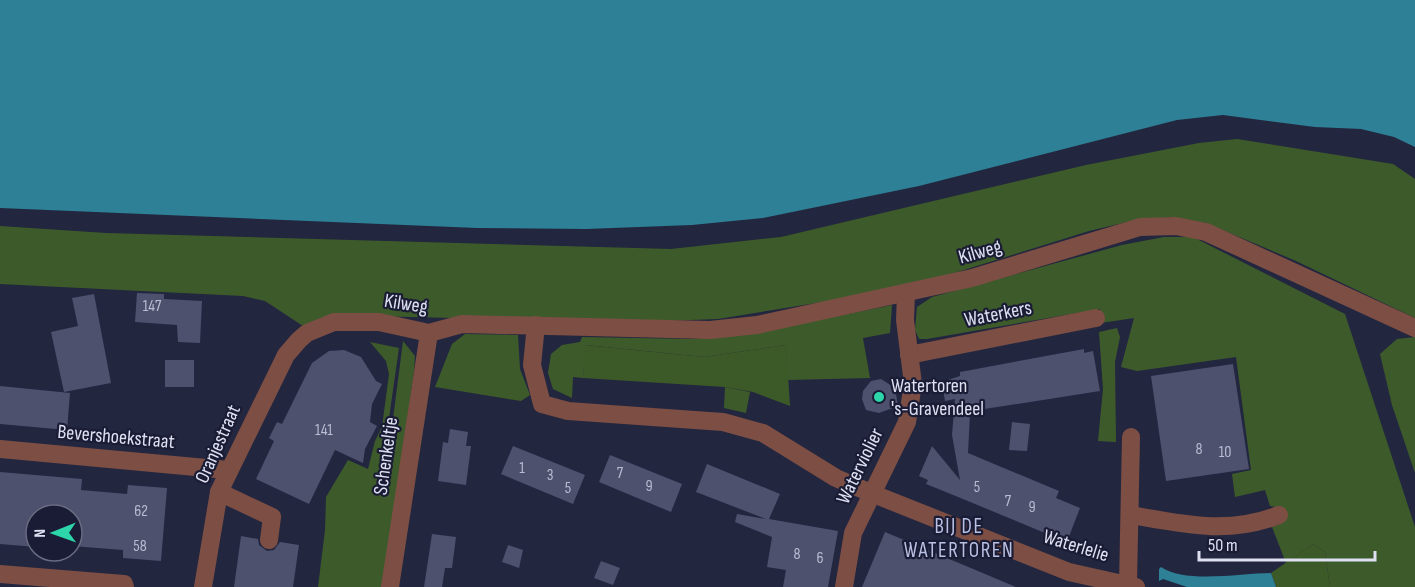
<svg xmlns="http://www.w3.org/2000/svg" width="1415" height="587" viewBox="0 0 1415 587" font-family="'Sofia Sans Condensed',sans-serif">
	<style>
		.green { fill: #3d5b2a }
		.forest { fill: #3c5a28 }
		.water { fill: #2d8095 }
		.building { fill: #4d516e }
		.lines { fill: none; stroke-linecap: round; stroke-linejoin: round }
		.minor { stroke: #7c4e44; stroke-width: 18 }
		.poi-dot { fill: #2dd5ab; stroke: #1a1c35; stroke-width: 2 }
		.labels { text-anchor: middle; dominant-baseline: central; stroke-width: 4.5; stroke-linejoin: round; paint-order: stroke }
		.number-label { font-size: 16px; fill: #babdd2 }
		.street-label { font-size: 20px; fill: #dfe1f3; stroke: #1a1c35 }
		.poi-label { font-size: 20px; fill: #dfe1f3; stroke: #1a1c35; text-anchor: start }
		.neighbourhood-label { font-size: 21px; letter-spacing: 1.5px; fill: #bbc1e2; stroke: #1a1c35 }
	</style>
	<rect width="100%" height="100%" fill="#23263f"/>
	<!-- green -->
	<g class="green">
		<path d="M1237 139 1393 164 1415 179V318L1296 261 1206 223 1170 217 1127 222 1089 231 903 289 718 319 636 322 368 316 303 326 265 301 243 296 0 284V226L106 233 671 249 781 237 1086 165 1199 143Z"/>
		<path d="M1164 237H1193L1345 314 1415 527V587H1330L1325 552 1313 544 1286 563 1272 527 1283 523 1276 507 1270 506 1265 490 1235 497 1232 474 1251 470 1236 357 1137 371 1121 367 1134 318 1101 323 1100 309 927 339H919L915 330 917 307 932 297 1122 245Z"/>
		<path d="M892 305 890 333 863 338 870 378 787 380 786 345 704 357 586 345 583 378 573 377 572 398 553 389 548 373 551 354 562 345 580 342 582 337 693 339 750 334Z"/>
		<path d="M1117 328 1120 337 1115 362 1116 442 1098 441 1103 389 1099 332Z"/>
		<path d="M465 334 518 335 520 369 530 395 521 401 435 387 452 344Z"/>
		<path d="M1415 337V473L1392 405 1380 354 1397 339Z"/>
		<path d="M403 341 415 356 414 371 383 587H318L325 530 326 497 348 460 368 469 375 441 382 427 389 374 386 361 370 342 399 348 379 488 384 489Z"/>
		<path d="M725 387 750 392 746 413 724 408Z"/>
	</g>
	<!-- forest -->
	<g class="forest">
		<path d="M585 345 704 357 786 345 790 406 753 392 725 387 583 378Z"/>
		<path d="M1313 544 1325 552 1330 587H1276L1271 573Z"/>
	</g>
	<!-- water -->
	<g class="water">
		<path d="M0 0H1415V147L1394 137 1361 129 1315 127 1223 115 1177 120 919 186 763 218 692 225 586 229 477 228 0 208Z"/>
		<path d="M1161 567C1185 584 1242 573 1271 573L1276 587H1187L1163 579 1159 581V569Z"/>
	</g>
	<!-- building -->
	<g class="building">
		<path d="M137 293 164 294V299L202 301 200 343 178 342 177 325 135 322Z"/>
		<path d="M94 294 111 383 64 392 51 332 78 326 72 298Z"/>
		<path d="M1084 349V353L1093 351 1100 391 972 411 970 414 968 453 1059 491 1056 498 1080 508 1068 539 1059 535 1057 538 963 499 926 484 928 480 919 476 932 446 960 480 952 435 955 399 945 401 942 382 960 376V372Z"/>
		<path d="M344 350 361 357 376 381 382 384 372 404 370 422 377 426 365 449 363 463 335 450 309 504 256 479 274 441 269 438 277 422 282 424 312 363 329 351Z"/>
		<rect x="165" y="360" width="29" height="27"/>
		<path d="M1233 364 1249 469 1166 481 1151 376Z"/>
		<path d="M881 379 895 388 898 406 879 413 866 410 862 399 863 391 871 381Z"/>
		<path d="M0 386 70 393 67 430 0 424Z"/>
		<path d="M1012 422 1030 424 1027 451 1009 450Z"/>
		<path d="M450 429 468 432 466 446H471L466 485 438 481 443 442 448 443Z"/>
		<path d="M513 446 585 475 573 504 501 474Z"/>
		<path d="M610 455 682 484 671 512 599 482Z"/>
		<path d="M707 464 780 494 769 519 838 531 828 587H783L786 570 767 567 772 537 735 522 737 514 766 519 696 492Z"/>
		<path d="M0 472 82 479 81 490 127 494 128 485 167 488 161 561 123 558V550L72 546V515H36V547L0 544Z"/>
		<path d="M885 532 1016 587H862Z"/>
		<path d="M432 534 456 537 452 568H445L442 587H424Z"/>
		<path d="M241 536 258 539 259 545 267 551 274 550 280 542 299 545 293 587H234Z"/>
		<path d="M508 545 523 550 519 568 502 562Z"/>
		<path d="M601 561 620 568 613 585 594 578Z"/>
	</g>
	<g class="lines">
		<!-- minor -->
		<g class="minor">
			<path d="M536 325 532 365 542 404 568 411 723 422 763 433 836 478 871 493 1069 572 1136 587"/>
			<path d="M909 355 1096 318"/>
			<path d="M0 449 228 470"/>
			<path d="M219 492 272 517 269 540"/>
			<path d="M1131 515C1183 524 1228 535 1279 515"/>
			<path d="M0 574 124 584 125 587"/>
			<path d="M1128 584 1131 437"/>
			<path d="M203 587 219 492 286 355 299 340 307 333 334 322H379L429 333 462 324 710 330 757 325 972 278 1140 227 1176 226 1206 232 1415 328"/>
			<path d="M390 587 429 333"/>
			<path d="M844 587 853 533 907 422 913 384 905 320 906 293"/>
		</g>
	</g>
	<!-- markers -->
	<circle class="poi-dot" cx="879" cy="397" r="6"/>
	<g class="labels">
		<!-- number labels -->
		<g class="number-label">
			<text x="152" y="306">147</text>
			<text x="324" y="430">141</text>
			<text x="1199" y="449">8</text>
			<text x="1225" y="452">10</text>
			<text x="522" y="468">1</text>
			<text x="620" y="473">7</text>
			<text x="550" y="475">3</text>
			<text x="649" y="486">9</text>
			<text x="977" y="487">5</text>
			<text x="568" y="488">5</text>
			<text x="1008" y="501">7</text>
			<text x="1032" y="507">9</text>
			<text x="141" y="511">62</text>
			<text x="140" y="546">58</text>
			<text x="797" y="554">8</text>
			<text x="820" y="558">6</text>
		</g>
		<!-- street labels -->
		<g class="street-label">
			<text transform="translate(980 252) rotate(-16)">Kilweg</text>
			<text transform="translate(406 304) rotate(9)">Kilweg</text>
			<text transform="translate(998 314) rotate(-11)">Waterkers</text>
			<text transform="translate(116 437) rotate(5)">Bevershoekstraat</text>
			<text transform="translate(218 444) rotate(-66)">Oranjestraat</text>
			<text transform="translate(386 456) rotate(-82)">Schenkeltje</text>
			<text transform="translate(860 466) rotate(-64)">Waterviolier</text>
			<text transform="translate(1076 546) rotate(17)">Waterlelie</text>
		</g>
		<!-- poi labels -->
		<g class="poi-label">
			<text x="891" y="386">Watertoren<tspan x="891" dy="23">'s-Gravendeel</tspan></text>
		</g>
		<!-- neighbourhood labels -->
		<g class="neighbourhood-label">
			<text x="959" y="526">BIJ DE<tspan x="959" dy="24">WATERTOREN</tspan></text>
		</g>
	</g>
	<!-- north arrow -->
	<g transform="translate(54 533) rotate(269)"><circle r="28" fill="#1a1c35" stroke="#696b81" stroke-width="1.5"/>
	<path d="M0-4.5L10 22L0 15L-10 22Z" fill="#2dd5ab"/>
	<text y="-9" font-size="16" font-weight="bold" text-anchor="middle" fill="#dfe1f3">N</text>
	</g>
	<!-- scale -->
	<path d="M1199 551v9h176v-9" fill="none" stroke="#dfe1f3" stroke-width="3"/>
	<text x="1208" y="551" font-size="18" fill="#dfe1f3" stroke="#1a1c35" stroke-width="4.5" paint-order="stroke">50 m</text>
</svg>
